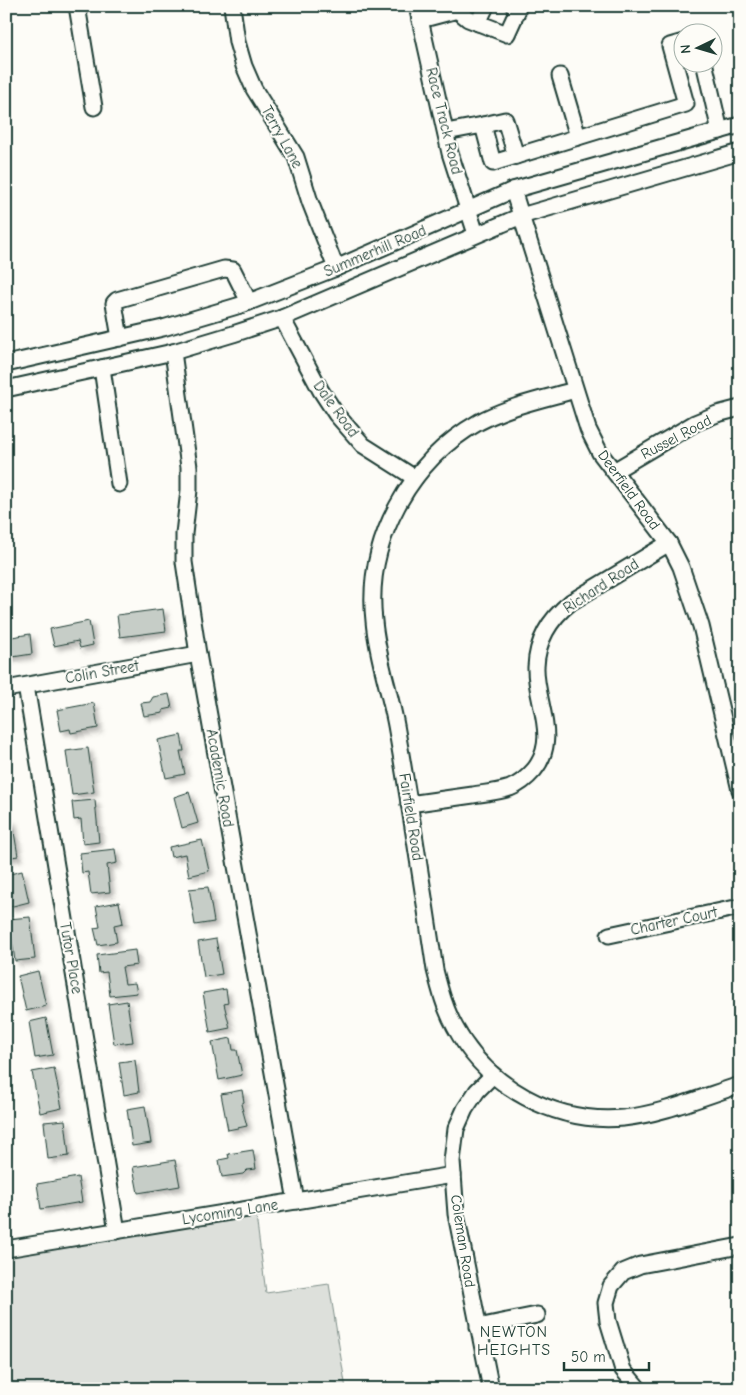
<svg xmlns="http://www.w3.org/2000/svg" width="746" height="1395" viewBox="0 0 746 1395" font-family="'Comic Neue',sans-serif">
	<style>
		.green { fill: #dde0db; stroke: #7e8e88 }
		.building { fill: #c6cdc7; stroke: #1f3d34; filter: url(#shadow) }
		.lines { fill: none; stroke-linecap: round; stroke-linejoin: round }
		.minor-casing { stroke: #1f3d34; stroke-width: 19 }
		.minor { stroke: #fdfcf7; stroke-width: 15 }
		.labels { text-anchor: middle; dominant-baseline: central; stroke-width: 4.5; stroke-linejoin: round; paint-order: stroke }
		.street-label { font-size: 15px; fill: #1f3d34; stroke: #fdfcf7 }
		.neighbourhood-label { font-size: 16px; letter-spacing: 1px; fill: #1f3d34; stroke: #fdfcf7 }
	</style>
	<defs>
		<filter id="shadow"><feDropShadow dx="4" dy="4" stdDeviation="2.5" flood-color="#0004"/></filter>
	</defs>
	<rect width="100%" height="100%" fill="#fdfcf7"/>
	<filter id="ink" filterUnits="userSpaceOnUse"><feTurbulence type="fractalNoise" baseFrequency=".02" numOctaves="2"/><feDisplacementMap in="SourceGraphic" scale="10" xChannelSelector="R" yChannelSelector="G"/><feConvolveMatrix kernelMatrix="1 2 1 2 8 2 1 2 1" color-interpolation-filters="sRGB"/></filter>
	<g filter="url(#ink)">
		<!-- green -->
		<path class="green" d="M255 1208 266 1293 329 1284 346 1389H6V1249Z"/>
		<!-- building -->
		<g class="building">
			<path d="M163 609 166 631 120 637 117 615Z"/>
			<path d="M89 621 93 645 80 648 78 641 54 646 50 629Z"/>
			<path d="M30 634 32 654 6 658V638Z"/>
			<path d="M169 694 172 708 163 710V713L144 716 141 703 150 702 153 697Z"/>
			<path d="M94 703 98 728 71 733 70 729 61 731 57 710Z"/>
			<path d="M181 735 184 751H180L185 774 166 778 158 740Z"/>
			<path d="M88 748 94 792 72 795 66 751Z"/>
			<path d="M189 792 198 823 182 828 174 797Z"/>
			<path d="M95 800 99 842 83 844 81 819 74 820 72 802Z"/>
			<path d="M12 820 18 856 6 858V821Z"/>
			<path d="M202 840 209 871 189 876 185 854 171 857 169 847Z"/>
			<path d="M115 849 117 863 107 865 110 892 91 894 88 872 82 873 80 853Z"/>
			<path d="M22 871 29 902 9 907 6 891V875Z"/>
			<path d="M208 887 214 922 195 925 189 889Z"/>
			<path d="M119 902 123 923 114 925 117 942 98 945 94 928 100 927 96 906Z"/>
			<path d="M30 917 35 959 15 961 9 919Z"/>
			<path d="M216 939 222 974 204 977 198 942Z"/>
			<path d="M135 950 137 965 122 967 125 984 135 983 137 993 110 996 107 972 99 973 97 955Z"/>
			<path d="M38 971 46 1006 26 1011 18 976Z"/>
			<path d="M226 989 228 1003 224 1004 230 1028 210 1032 203 993Z"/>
			<path d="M127 1001 133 1042 114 1044 108 1004Z"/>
			<path d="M46 1018 53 1055 35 1058 29 1022Z"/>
			<path d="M231 1038 233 1050H237L242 1075 219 1080 212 1042Z"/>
			<path d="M135 1060 139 1092 124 1095 119 1062Z"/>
			<path d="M54 1068 62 1108 40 1113 32 1072Z"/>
			<path d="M242 1090 244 1102 241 1104 247 1126 228 1130 221 1094Z"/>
			<path d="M145 1106 151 1143 132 1146 127 1109Z"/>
			<path d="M65 1120 69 1156 48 1159 44 1122Z"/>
			<path d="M253 1150 256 1169 247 1170 243 1174 222 1177 219 1160 229 1158 228 1154Z"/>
			<path d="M175 1160 180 1186 138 1193 133 1167Z"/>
			<path d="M78 1177 82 1202 41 1209 37 1184Z"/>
		</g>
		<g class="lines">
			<!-- minor casing -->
			<g class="minor-casing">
				<g id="minor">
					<path d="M77 6 94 107"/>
					<path d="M232 6 237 42 244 66 254 89 296 157 310 202 336 268"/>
					<path d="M417 6 450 153 476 234"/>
					<path d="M457 10 468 19 507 34 517 12 514 6"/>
					<path d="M420 20 454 11 462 6"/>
					<path d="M478 23 486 6"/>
					<path d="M704 62 720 131"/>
					<path d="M560 76 578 137"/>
					<path d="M483 125 505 120 516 156"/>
					<path d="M446 132 483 125 493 163 686 104 670 46 684 42"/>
					<path d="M513 190 588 429 600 453 669 543 681 567 701 626 740 790"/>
					<path d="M282 318 321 391 336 414 363 445 415 478"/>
					<path d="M120 338 114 303 117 300 224 269 233 270 249 302"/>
					<path d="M173 352 189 467V490L184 534V562L198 654 296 1201"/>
					<path d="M6 364 163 328 244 304 336 268 513 190 740 125"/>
					<path d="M102 368 119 484"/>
					<path d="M6 389 173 352 233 334 282 318 521 216 740 152"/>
					<path d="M575 390C543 399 509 406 479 422 410 461 365 541 374 621 377 658 391 694 397 731 411 811 423 890 435 970 440 990 445 1009 455 1027 487 1087 555 1124 623 1118 662 1114 702 1097 740 1085"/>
					<path d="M614 471 695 423 717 414 740 408"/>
					<path d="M26 686 117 1231"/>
					<path d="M6 689 198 654"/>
					<path d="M409 804C430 801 451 798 473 795 485 793 498 792 510 788 520 784 528 777 534 770 560 738 535 702 536 667 537 640 551 618 571 602L669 543"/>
					<path d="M609 935 740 907"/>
					<path d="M6 1249 453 1175"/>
					<path d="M478 1327 537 1315"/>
					<path d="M491 1389 456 1214 452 1161 456 1129 465 1109 477 1091 493 1075"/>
					<path d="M639 1389 623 1370 608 1321 606 1303 611 1286 623 1272 640 1265 740 1246"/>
				</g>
			</g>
			<!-- minor -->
			<use href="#minor" class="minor"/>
		</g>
	</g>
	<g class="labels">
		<!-- street labels -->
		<g class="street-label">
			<text transform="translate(444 121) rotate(76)">Race Track Road</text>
			<text transform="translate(282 137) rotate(61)">Terry Lane</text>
			<text transform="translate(375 251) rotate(-23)">Summerhill Road</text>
			<text transform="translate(336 409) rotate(54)">Dale Road</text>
			<text transform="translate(676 437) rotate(-28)">Russel Road</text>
			<text transform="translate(629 490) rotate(54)">Deerfield Road</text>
			<text transform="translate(601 586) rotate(-33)">Richard Road</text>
			<text transform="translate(102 672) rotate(-10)">Colin Street</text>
			<text transform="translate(220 778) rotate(80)">Academic Road</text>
			<text transform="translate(411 817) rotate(81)">Fairfield Road</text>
			<text transform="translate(674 921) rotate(-12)">Charter Court</text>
			<text transform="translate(71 958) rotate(80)">Tutor Place</text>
			<text transform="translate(230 1212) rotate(-9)">Lycoming Lane</text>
			<text transform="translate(463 1241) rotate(81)">Coleman Road</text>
		</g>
		<!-- neighbourhood labels -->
		<g class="neighbourhood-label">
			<text x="514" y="1332">NEWTON<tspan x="514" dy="18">HEIGHTS</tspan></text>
		</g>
	</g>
	<!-- margin -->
	<rect width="746" height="1395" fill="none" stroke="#fdfcf7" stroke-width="25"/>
	<rect x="12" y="12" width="721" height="1370" fill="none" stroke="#1f3d34" stroke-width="2" filter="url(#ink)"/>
	<!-- north arrow -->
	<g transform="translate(698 48) rotate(265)"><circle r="24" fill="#fdfcf7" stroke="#a4b0a9"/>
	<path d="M0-4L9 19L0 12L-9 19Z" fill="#1f3d34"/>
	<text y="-8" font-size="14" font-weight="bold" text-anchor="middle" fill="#1f3d34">N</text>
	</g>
	<!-- scale -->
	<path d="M564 1362v8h85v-8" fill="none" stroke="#1f3d34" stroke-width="2.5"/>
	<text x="571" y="1362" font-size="15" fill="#1f3d34" stroke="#fdfcf7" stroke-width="4" paint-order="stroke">50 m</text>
</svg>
